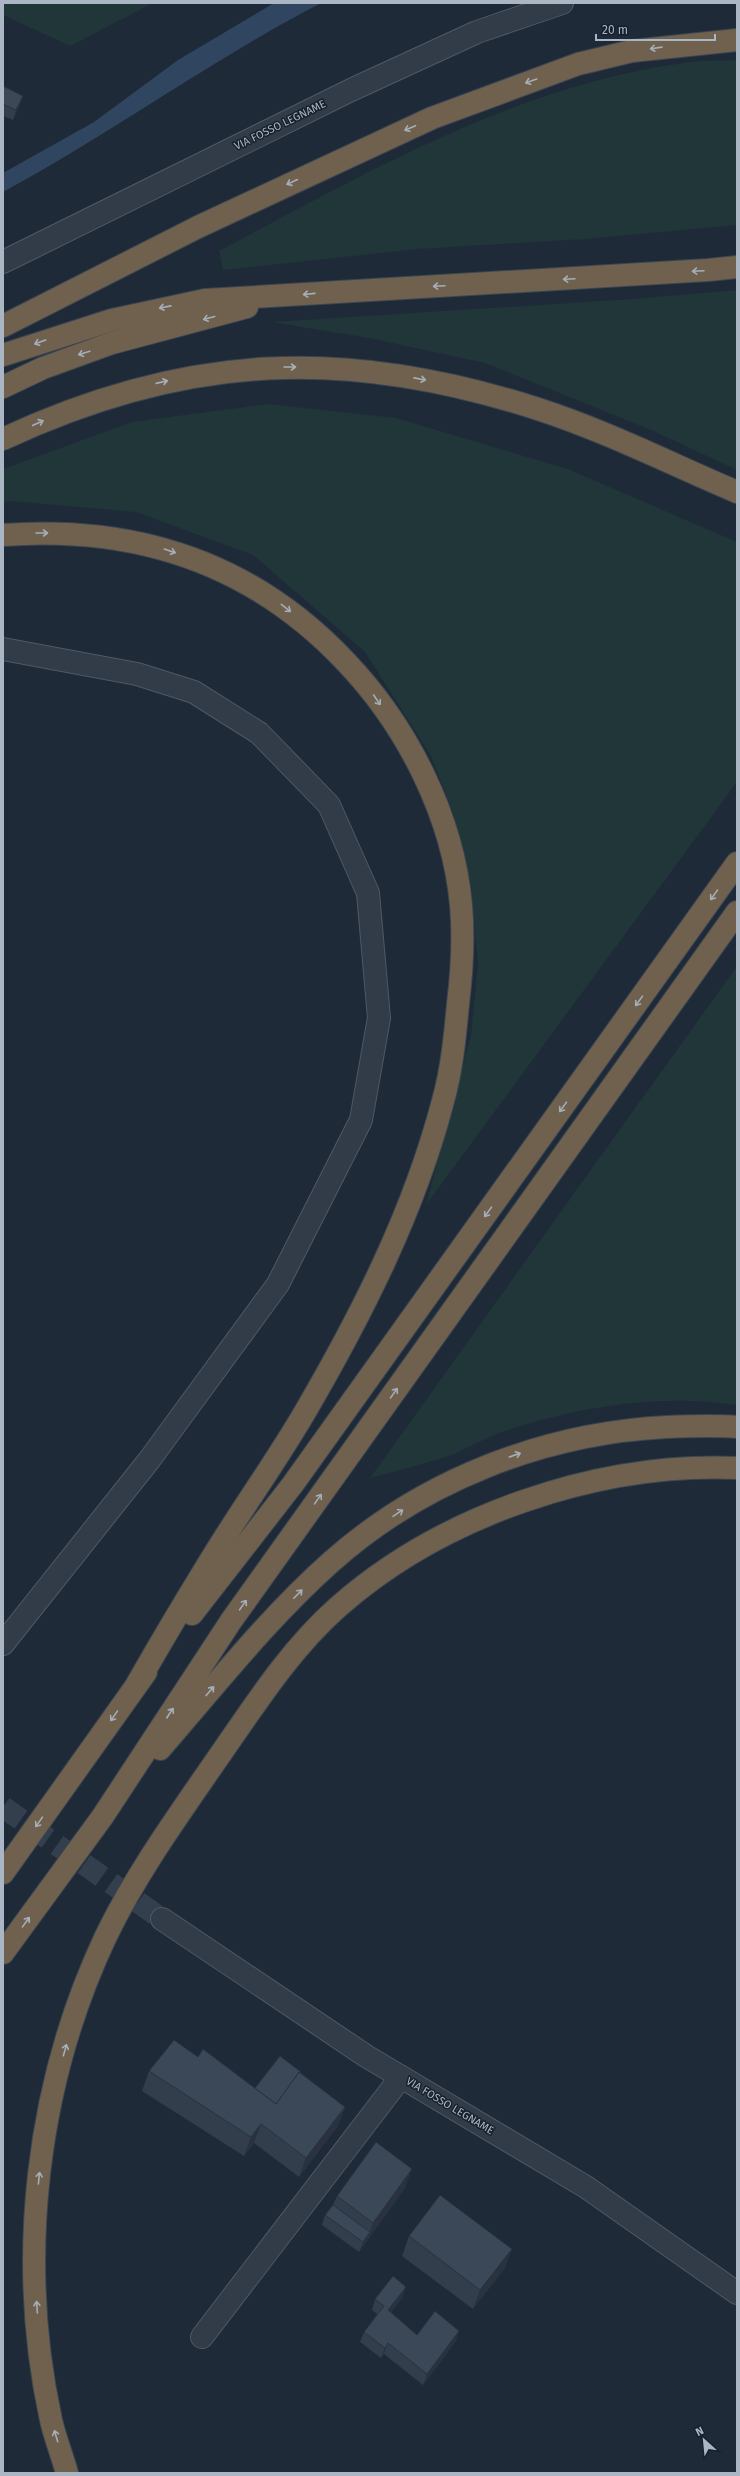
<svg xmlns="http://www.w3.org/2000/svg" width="740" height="2476" viewBox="0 0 740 2476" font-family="'Fira Sans',sans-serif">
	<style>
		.green { fill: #203639 }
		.water { fill: #304560 }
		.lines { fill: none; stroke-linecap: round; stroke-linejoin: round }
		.minor-tunnel { stroke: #333f4d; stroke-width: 22; stroke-dasharray: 22 11; stroke-linecap: butt }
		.minor-casing { stroke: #4f5966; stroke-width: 24 }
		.highway-casing { stroke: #3c4652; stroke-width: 24 }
		.minor { stroke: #323c48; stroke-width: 22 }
		.highway { stroke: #6f614e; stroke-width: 22 }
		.wall { fill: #323e4c }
		.shaded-wall { fill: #29323e }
		.building { fill: #3a4858; stroke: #29323e }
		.oneway { stroke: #a5aeb9 }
		.labels { text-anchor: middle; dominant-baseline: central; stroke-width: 3; stroke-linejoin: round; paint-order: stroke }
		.street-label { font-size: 11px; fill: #abb6c5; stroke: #17212c }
	</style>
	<rect width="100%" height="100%" fill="#1e2a38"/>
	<!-- green -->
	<g class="green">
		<path d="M3 3H153L70 46 3 15Z"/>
		<path d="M737 60V225L585 239 418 249 223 270 219 251C365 173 516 86 683 63 700 60 719 61 737 60Z"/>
		<path d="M737 290V470L651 430 485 363 369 338 272 322 633 299Z"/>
		<path d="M268 404 396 418 568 469 737 542V782L426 1205 471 1035 478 965 471 884 454 816 431 756 365 652 253 555 136 512 11 501 3 502V469L132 422Z"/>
		<path d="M737 966V1405C659 1393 576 1407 502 1432 484 1438 467 1449 449 1456 423 1464 397 1471 370 1478Z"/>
	</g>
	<!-- water -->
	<path class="water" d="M274 3H321C211 60 112 133 3 192V173L94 122 178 60Z"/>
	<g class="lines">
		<!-- minor-tunnel -->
		<path class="minor-tunnel" d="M3 1807 162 1919"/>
		<!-- minor casing -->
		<g class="minor-casing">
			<g id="minor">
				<path d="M3 262 351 90 477 32 562 3"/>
				<path d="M3 649 137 674 194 692 259 733 329 805 368 893 379 1018 361 1120 278 1284 150 1459 3 1644"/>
				<path d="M162 1919 366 2056 586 2187 737 2293"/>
				<path d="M202 2337 401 2077"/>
			</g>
		</g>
		<!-- highway casing -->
		<g class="highway-casing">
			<g id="highway">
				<path d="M3 326 198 227 432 118 578 64 632 51 737 40"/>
				<path d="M3 355 112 320 205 300 708 270 737 267"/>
				<path d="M3 387 43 368 112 343 247 307"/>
				<path d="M3 439C187 353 346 347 538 409 606 431 671 464 737 492"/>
				<path d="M3 535C137 525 253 563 346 662 407 726 453 816 461 905 464 938 462 971 458 1004 455 1036 452 1069 443 1101 414 1212 362 1314 305 1412 274 1465 238 1514 207 1566 183 1605 160 1644 137 1684"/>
				<path d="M192 1614 293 1484 737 863"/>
				<path d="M160 1749C215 1686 268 1618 331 1562 423 1480 545 1433 667 1427 690 1426 714 1425 737 1427"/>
				<path d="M3 1873 146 1672"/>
				<path d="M3 1953 103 1816 231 1621 737 912"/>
				<path d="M67 2473C62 2455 55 2438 51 2420 16 2260 36 2084 106 1936 135 1876 175 1820 213 1765 251 1711 288 1651 338 1607 442 1515 599 1462 737 1468"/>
			</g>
		</g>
		<!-- minor -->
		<use href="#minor" class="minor"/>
		<!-- highway -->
		<use href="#highway" class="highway"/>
	</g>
	<!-- wall -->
	<g class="wall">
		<path d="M3 86 23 96 19 107 13 120 3 116Z"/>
		<path d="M198 2057 255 2088 301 2073 345 2107 338 2126 299 2177 254 2143 244 2156 142 2091 149 2071Z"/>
		<path d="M405 2188 359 2252 322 2225 325 2215 333 2205 337 2196Z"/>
		<path d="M409 2236 505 2268 473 2309 402 2256Z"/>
		<path d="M406 2287 402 2298 391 2312 417 2335 456 2341 423 2385 384 2354 381 2358 360 2342 364 2332 377 2314 372 2310 375 2299Z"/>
	</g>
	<!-- shaded-wall -->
	<g class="shaded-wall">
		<path d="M23 96 19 107 13 120 16 110Z"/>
		<path d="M345 2107 338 2126 299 2177 306 2158Z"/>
		<path d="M261 2124 254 2143 244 2156 251 2137Z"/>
		<path d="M412 2169 405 2188 366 2242 373 2223Z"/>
		<path d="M370 2232 366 2242 359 2252 363 2242Z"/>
		<path d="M512 2249 505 2268 473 2309 480 2290Z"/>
		<path d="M406 2287 402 2298 384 2320 388 2310Z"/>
		<path d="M459 2331 456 2341 423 2385 427 2374Z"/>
		<path d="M388 2343 384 2354 381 2358 385 2348Z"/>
	</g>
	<!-- building -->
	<g class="building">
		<path d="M3 86 23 96 16 110 3 104Z"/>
		<path d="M174 2040 198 2057 203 2049 276 2104 299 2072 345 2107 306 2158 261 2124 251 2137 149 2071Z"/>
		<path d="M280 2056 301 2072V2073L299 2072 276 2104 255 2088Z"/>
		<path d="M376 2142 412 2169 373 2223 337 2196Z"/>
		<path d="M440 2195 512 2249 480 2290 409 2236Z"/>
		<path d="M333 2205 370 2232 363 2242 325 2215Z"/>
		<path d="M393 2276 406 2287 388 2310 417 2335 435 2311 459 2331 427 2374 388 2343 385 2348 364 2332 384 2306 375 2299Z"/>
	</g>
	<!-- one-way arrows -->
	<defs><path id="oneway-shaft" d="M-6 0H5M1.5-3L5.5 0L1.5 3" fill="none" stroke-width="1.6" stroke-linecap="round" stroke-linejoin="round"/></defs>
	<g class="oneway">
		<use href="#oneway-shaft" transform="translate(656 48) rotate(172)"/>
		<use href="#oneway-shaft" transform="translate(531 81) rotate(160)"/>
		<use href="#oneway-shaft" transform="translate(410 128) rotate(157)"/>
		<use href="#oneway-shaft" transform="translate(292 182) rotate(155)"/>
		<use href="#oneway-shaft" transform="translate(698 271) rotate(177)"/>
		<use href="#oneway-shaft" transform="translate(569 279) rotate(177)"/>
		<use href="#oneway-shaft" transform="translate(439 286) rotate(177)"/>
		<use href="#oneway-shaft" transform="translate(309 294) rotate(174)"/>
		<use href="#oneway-shaft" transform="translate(165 307) rotate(169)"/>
		<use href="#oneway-shaft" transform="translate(209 318) rotate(165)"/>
		<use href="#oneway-shaft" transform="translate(40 342) rotate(160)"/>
		<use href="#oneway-shaft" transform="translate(84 353) rotate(162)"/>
		<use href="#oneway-shaft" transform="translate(290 367)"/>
		<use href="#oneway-shaft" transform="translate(420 379) rotate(11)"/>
		<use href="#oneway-shaft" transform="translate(162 382) rotate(-13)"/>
		<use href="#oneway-shaft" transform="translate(38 423) rotate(-24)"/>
		<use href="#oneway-shaft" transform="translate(42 533)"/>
		<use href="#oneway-shaft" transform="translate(170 551) rotate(19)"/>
		<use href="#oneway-shaft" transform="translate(286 608) rotate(38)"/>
		<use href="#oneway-shaft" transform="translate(377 700) rotate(56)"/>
		<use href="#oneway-shaft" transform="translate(714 895) rotate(126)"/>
		<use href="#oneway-shaft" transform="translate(639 1001) rotate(126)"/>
		<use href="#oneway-shaft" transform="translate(563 1107) rotate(126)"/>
		<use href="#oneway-shaft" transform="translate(488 1212) rotate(126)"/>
		<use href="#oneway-shaft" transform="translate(394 1393) rotate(-55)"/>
		<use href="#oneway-shaft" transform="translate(515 1455) rotate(-19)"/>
		<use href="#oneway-shaft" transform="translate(318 1499) rotate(-55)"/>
		<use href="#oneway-shaft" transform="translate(398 1513) rotate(-34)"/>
		<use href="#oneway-shaft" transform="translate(298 1594) rotate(-45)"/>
		<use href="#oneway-shaft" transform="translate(243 1605) rotate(-55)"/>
		<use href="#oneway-shaft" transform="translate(210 1691) rotate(-49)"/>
		<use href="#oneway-shaft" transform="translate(170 1713) rotate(-57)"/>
		<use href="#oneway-shaft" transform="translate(114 1716) rotate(125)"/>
		<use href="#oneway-shaft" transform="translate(39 1822) rotate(125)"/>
		<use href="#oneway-shaft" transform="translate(26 1922) rotate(-54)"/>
		<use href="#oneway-shaft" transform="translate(65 2050) rotate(-74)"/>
		<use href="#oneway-shaft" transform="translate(39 2178) rotate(-84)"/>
		<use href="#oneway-shaft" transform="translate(37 2307) rotate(-94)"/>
		<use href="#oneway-shaft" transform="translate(56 2436) rotate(-107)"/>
	</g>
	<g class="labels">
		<!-- street labels -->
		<g class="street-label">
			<text transform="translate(280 125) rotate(-26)">VIA FOSSO LEGNAME</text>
			<text transform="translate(450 2106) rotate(31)">VIA FOSSO LEGNAME</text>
		</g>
	</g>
	<!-- border -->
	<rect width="740" height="2476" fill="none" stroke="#abb6c5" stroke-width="8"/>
	<!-- north arrow -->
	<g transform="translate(704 2440) rotate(333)" stroke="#17212c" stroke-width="3" paint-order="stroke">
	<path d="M0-3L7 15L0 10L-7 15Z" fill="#abb6c5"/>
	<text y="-6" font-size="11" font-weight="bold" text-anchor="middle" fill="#abb6c5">N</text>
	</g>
	<!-- scale -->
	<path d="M596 34v6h119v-6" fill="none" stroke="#abb6c5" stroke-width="2"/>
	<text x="602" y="34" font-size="12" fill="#abb6c5" stroke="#17212c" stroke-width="3" paint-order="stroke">20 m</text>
</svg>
